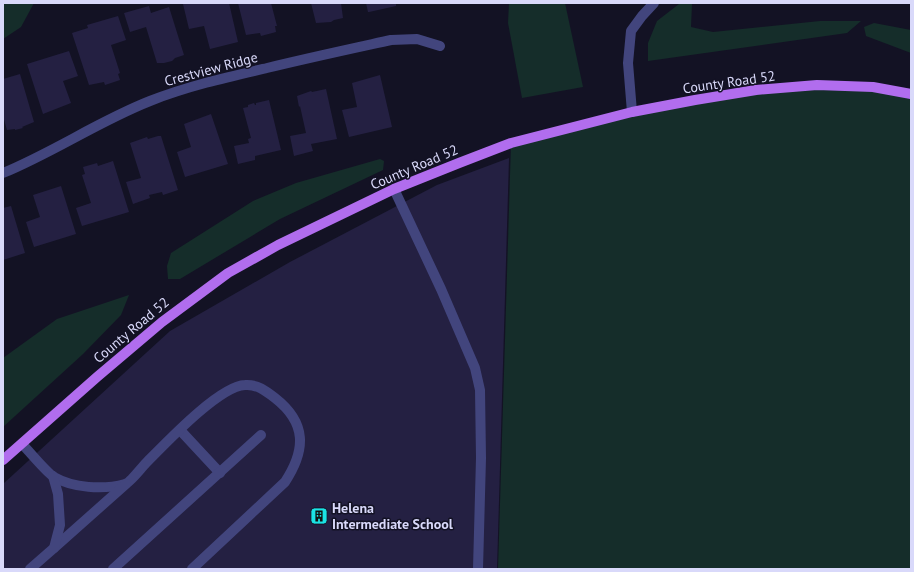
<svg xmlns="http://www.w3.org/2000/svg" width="914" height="572" viewBox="0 0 914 572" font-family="'PT Sans',sans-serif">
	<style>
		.green { fill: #152d2a }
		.building { fill: #242042 }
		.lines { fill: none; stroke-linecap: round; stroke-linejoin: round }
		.minor { stroke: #42457d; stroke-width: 10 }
		.major { stroke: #b16dee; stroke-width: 10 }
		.labels { text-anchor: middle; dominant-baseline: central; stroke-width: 3; stroke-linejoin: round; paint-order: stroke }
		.street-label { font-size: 14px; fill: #d9d9fa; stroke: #131224 }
		.poi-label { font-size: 14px; font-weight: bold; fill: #d9d9fa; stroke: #131224; text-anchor: start }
	</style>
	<rect width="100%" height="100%" fill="#131224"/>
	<!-- green -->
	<g class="green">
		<path d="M3 3H34L21 27 3 39Z"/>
		<path d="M509 3H565L583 87 522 98 508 23Z"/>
		<path d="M679 4H692L691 27 713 32 820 21H861L847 33 648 61V43L657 21Z"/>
		<path d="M874 23 911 30V53L866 36 864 27Z"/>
		<path d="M873 87 911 96V569H498L511 143 756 90Z"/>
		<path d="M380 159 384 161 383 170 280 219 180 279H168L167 266 171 253 253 201 296 183Z"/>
		<path d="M129 295 121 315 83 354 3 427V358L57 319Z"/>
	</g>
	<!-- building -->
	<g class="building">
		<path d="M186 3H229L238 42 210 49 204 26 189 29 183 4Z"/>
		<path d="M238 3H271L277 26H275L276 32 261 36 260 33 246 35Z"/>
		<path d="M311 3H341L343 18 334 20 331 22 316 23Z"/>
		<path d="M366 3H396V6L369 12H368Z"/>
		<path d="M149 6 151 13 169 7 184 55 175 58 172 61 164 63H157L146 27 130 32 124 13Z"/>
		<path d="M118 16 126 40 111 45 120 73 118 74 120 80 105 85 104 82 89 85 72 33 88 28 87 25Z"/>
		<path d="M69 51 78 76 63 81 71 103 43 114 27 64Z"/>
		<path d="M20 74 34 122 22 127 23 128 15 130V129L7 130 3 116V79Z"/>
		<path d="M380 75 392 127 349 137 342 110 357 107 352 83Z"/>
		<path d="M326 89 337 139 311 144 313 151 294 156 290 136 306 133 300 106 299 107 297 96 311 91 312 92Z"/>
		<path d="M269 100 281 150 255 156V160L238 164 234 146 249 143 248 139 251 138 243 108 248 107V105L254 103 255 105H256V103Z"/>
		<path d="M211 114 228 164 185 177 177 152 191 147 184 124Z"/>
		<path d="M158 136H161L178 190 163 195 162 192 149 195 150 198 133 204 126 182 141 178 130 143 147 137 148 139Z"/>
		<path d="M509 158 497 569H3V484L170 331 290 262 437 185Z"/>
		<path d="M113 161 129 212 82 226 76 208 91 203 82 175 85 174 83 167 97 163 98 166Z"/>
		<path d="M61 186 76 234 34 247 26 222 40 217 33 195Z"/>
		<path d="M11 206 25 253 3 260V208Z"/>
	</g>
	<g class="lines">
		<!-- minor -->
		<g class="minor">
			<path d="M632 112 628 63 631 31 642 16 654 3"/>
			<path d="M3 173C54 152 99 121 150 101 188 86 228 77 267 68 308 58 350 49 391 40L417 39 440 46"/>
			<path d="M394 189 441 289 475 368 480 390 481 458 478 569"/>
			<path d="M180 430 220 473"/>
			<path d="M22 444C30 452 46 472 54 477 73 488 103 490 125 484 130 483 141 468 146 463 165 444 219 386 245 385 257 384 266 391 275 398 307 423 306 450 285 482L192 569"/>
			<path d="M54 548 126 484"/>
			<path d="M30 569 54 548 60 525 58 494 53 476"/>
			<path d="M113 569 261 435"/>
		</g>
		<!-- major -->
		<path class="major" d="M3 460 97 377 162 322 228 273 278 245 394 189 459 163 511 143 632 112 695 100 756 90 817 85 873 87 911 94"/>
	</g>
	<!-- icons -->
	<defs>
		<g id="building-square" transform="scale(0.9)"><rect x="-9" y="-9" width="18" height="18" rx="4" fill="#1be3e4" stroke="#131224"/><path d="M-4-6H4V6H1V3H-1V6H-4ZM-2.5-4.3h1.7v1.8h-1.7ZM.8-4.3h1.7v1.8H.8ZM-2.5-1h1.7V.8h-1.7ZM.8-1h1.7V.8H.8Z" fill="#111"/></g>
	</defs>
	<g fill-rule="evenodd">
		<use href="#building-square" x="319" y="516"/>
	</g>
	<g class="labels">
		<!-- street labels -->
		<g class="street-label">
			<text transform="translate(211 69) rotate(-15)">Crestview Ridge</text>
			<text transform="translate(729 82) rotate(-8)">County Road 52</text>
			<text transform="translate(414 167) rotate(-23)">County Road 52</text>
			<text transform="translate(131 330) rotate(-40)">County Road 52</text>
		</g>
		<!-- poi labels -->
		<g class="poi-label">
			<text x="332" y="508">Helena<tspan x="332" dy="16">Intermediate School</tspan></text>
		</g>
	</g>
	<!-- border -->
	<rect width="914" height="572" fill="none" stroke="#d9d9fa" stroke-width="8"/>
</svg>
